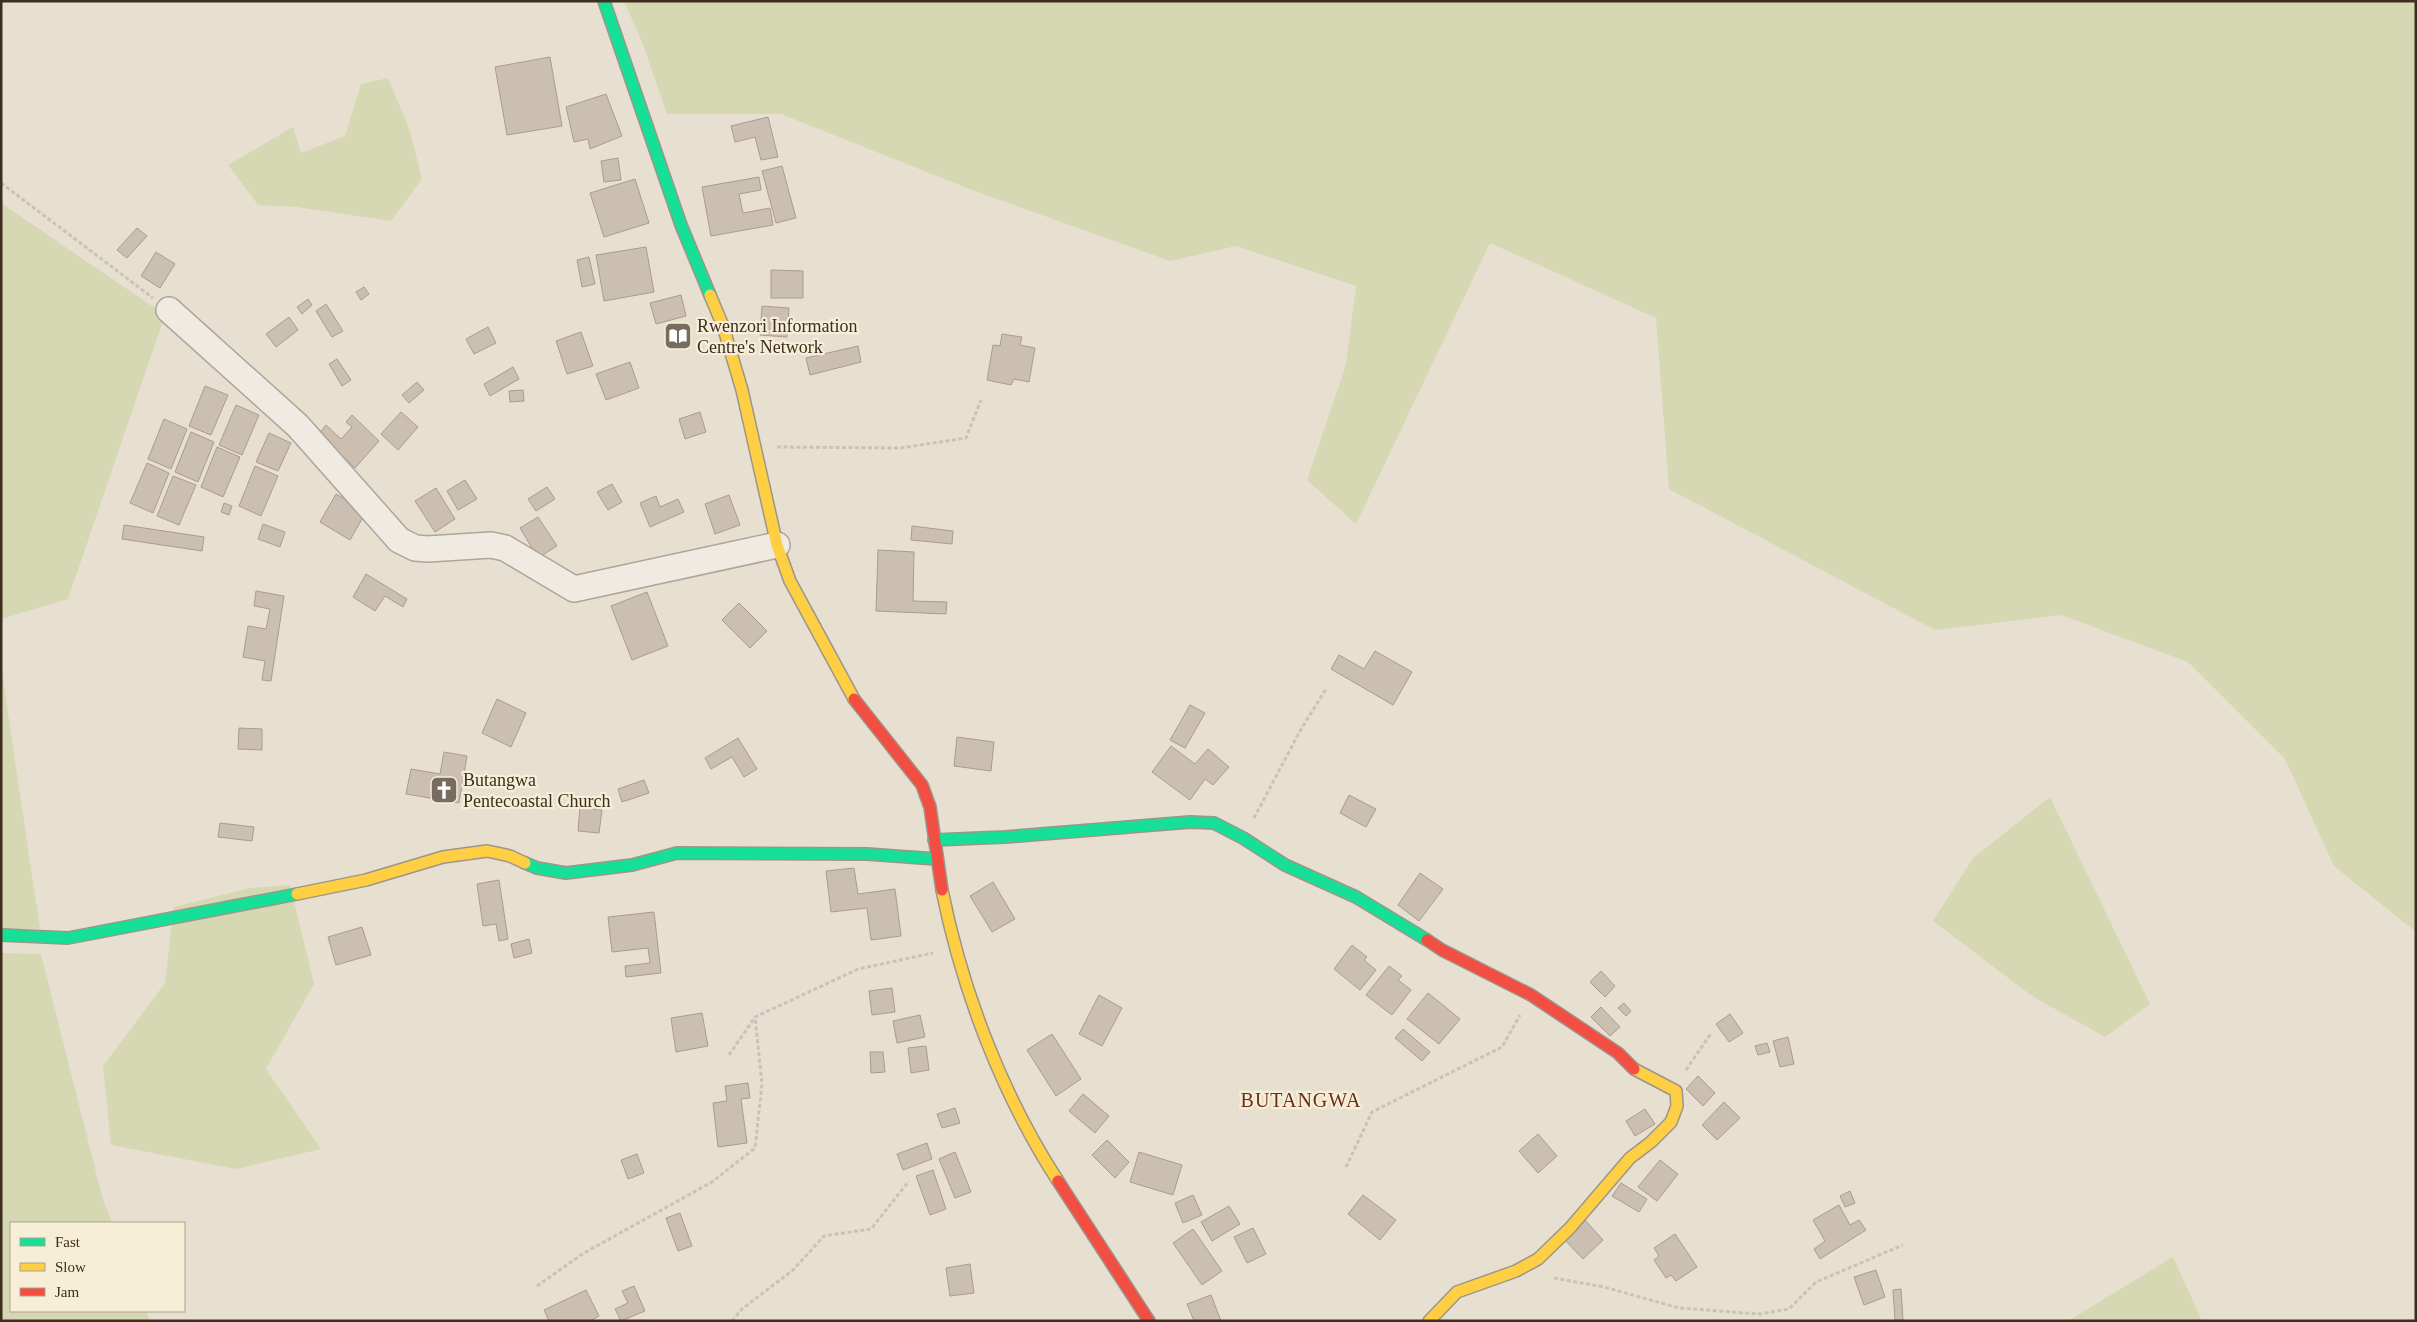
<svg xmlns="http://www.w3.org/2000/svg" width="2417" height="1322" viewBox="0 0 2417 1322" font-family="'Times New Roman',serif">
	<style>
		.green { fill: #d6d7b3 }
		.building { fill: #cbbfb2; stroke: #a89c90 }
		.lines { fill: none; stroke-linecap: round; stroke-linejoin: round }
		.street-casing { stroke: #ada599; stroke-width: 28 }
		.fast-casing { stroke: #9c958a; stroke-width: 14 }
		.slow-casing { stroke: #9c958a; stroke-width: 14 }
		.jam-casing { stroke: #9c958a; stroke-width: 14 }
		.path { stroke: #c8c2b9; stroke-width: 3; stroke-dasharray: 4 2.5; stroke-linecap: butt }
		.street { stroke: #efebe3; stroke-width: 25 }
		.fast { stroke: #16e098; stroke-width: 11 }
		.slow { stroke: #ffcf43; stroke-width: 11 }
		.jam { stroke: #f24e42; stroke-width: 11 }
		.labels { text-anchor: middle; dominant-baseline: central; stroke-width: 4.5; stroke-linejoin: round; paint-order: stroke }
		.poi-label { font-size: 18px; fill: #3d2e20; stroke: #f7eed8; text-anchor: start }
		.quarter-label { font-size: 20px; letter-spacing: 1px; fill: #6b2e1e; stroke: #f7eed8 }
	</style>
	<rect width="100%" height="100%" fill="#e7e0d1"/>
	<!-- green -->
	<g class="green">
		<path d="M624 1H2416V932L2334 866 2285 759 2188 662 2061 615 1935 630 1669 489 1656 318 1490 243 1356 524 1307 480 1346 365 1356 286 1236 246 1170 261 972 190 781 114H667L642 42Z"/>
		<path d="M388 78 410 131 422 179 391 221 297 207 258 205 228 165 293 127 301 153 345 136 361 84Z"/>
		<path d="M1 203 165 315 68 599 1 619Z"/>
		<path d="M1 666 40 929H1Z"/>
		<path d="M2050 797 2150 1004 2105 1037 2032 996 1933 921 1973 858Z"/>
		<path d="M290 885 314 984 266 1069 321 1149 236 1169 111 1145 103 1066 165 983 174 907 250 888Z"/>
		<path d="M1 953 41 954 103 1200 112 1223H11V1311H146L150 1321H1Z"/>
		<path d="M2173 1257 2202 1321H2068Z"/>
	</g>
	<!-- building -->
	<g class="building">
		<path d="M550 57 562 126 507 135 495 67Z"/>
		<path d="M606 94 622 136 590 149 588 139 574 142 566 107Z"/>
		<path d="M768 117 778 157 761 160 755 137 735 142 731 126Z"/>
		<path d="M618 158 621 180 604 182 601 161Z"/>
		<path d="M782 166 796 218 776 223 762 171Z"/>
		<path d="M759 177 761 190 739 194 743 213 770 208 773 225 711 236 702 187Z"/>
		<path d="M635 179 649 223 604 237 590 193Z"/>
		<path d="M137 228 147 236 127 258 117 250Z"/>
		<path d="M646 247 654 292 604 301 596 255Z"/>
		<path d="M156 252 175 264 160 288 141 276Z"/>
		<path d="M589 257 595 284 582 287 577 260Z"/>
		<path d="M771 270 803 271V298H771Z"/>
		<path d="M364 287 369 294 361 300 356 292Z"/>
		<path d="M681 295 686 316 656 324 650 303Z"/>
		<path d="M308 299 312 305 302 314 297 307Z"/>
		<path d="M326 304 343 331 332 337 316 311Z"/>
		<path d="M762 306 789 308 787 337 760 335Z"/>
		<path d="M289 317 298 330 276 347 266 334Z"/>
		<path d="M488 327 496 343 474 354 466 339Z"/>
		<path d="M581 332 593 366 567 374 556 341Z"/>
		<path d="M1002 334 1022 337 1020 345 1035 348 1029 382 1014 379 1011 385 987 380 993 345 1000 346Z"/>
		<path d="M858 346 861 362 810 375 806 358Z"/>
		<path d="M337 359 351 380 342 386 329 364Z"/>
		<path d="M630 362 639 388 606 400 596 374Z"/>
		<path d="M513 367 519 379 490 396 484 384Z"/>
		<path d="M417 382 424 390 409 403 402 395Z"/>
		<path d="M205 386 228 395 211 435 189 426Z"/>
		<path d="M523 390 524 401 510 402 509 391Z"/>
		<path d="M236 405 259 415 242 455 219 445Z"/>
		<path d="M401 412 418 427 398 450 381 434Z"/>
		<path d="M700 412 706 432 685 439 679 419Z"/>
		<path d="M352 415 379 441 355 468 319 434 326 425 341 439 352 427 346 422Z"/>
		<path d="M164 419 187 429 171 469 148 459Z"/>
		<path d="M191 432 214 442 198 482 175 472Z"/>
		<path d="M269 433 291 443 278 471 256 462Z"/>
		<path d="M217 447 240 457 223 497 201 487Z"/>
		<path d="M147 463 169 473 153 513 130 503Z"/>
		<path d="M255 466 278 476 261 516 239 506Z"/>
		<path d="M173 476 196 485 179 525 157 516Z"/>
		<path d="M465 480 477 499 458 510 447 491Z"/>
		<path d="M612 484 622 502 608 510 597 492Z"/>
		<path d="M547 487 555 499 536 511 528 499Z"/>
		<path d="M436 488 455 519 435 532 415 501Z"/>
		<path d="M336 494 366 512 350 540 320 522Z"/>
		<path d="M729 495 740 525 715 534 705 504Z"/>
		<path d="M656 496 660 507 678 499 684 512 650 527 640 503Z"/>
		<path d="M224 503 232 506 229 515 221 512Z"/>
		<path d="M538 517 557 546 538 558 520 528Z"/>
		<path d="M263 524 285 532 280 547 258 539Z"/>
		<path d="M124 525 204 537 202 551 122 539Z"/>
		<path d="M912 526 953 531 952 544 911 540Z"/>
		<path d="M878 550 914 552 913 601 947 602 946 614 876 611Z"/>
		<path d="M366 574 407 599 403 607 385 596 375 611 353 597Z"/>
		<path d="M256 591 284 596 271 681 262 680 265 661 243 657 248 626 266 629 270 609 254 606Z"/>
		<path d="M647 592 668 646 632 660 611 606Z"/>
		<path d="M739 603 767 631 750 648 722 620Z"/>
		<path d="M1375 651 1412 672 1393 705 1331 669 1339 655 1364 669Z"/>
		<path d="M497 699 526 713 511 747 482 733Z"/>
		<path d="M1190 705 1205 713 1185 748 1170 740Z"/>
		<path d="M239 728 262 729V750L238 749Z"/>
		<path d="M957 737 994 742 991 771 954 766Z"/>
		<path d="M738 738 757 769 744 777 732 757 711 769 705 758Z"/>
		<path d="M1171 746 1195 764 1208 749 1229 767 1213 785 1205 779 1190 800 1152 772Z"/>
		<path d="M444 752 467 756 459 803 406 794 411 769 440 774Z"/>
		<path d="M644 780 649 793 622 802 618 789Z"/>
		<path d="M1349 795 1376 809 1366 827 1340 813Z"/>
		<path d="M580 807 602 810 599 833 578 831Z"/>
		<path d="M220 823 254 827 252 841 218 837Z"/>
		<path d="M854 868 858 894 895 889 901 936 871 940 867 908 831 912 826 871Z"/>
		<path d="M1420 873 1443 889 1419 921 1398 905Z"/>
		<path d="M499 880 508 939 499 941 496 924 483 926 477 884Z"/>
		<path d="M993 882 1015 919 992 932 970 896Z"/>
		<path d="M654 912 661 973 626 977 625 966 650 963 648 948 612 952 608 917Z"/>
		<path d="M362 927 371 955 336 965 328 937Z"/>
		<path d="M529 939 532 953 514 958 511 944Z"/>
		<path d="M1352 945 1367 957 1364 960 1376 970 1360 990 1334 969Z"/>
		<path d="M1389 966 1402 976 1398 980 1411 990 1392 1015 1366 995Z"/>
		<path d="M1601 971 1615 986 1605 997 1590 982Z"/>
		<path d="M892 988 895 1012 872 1015 869 991Z"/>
		<path d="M1428 993 1460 1019 1439 1044 1407 1019Z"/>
		<path d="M1099 995 1122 1008 1102 1046 1079 1034Z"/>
		<path d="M1624 1003 1631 1011 1626 1016 1618 1008Z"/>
		<path d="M1601 1007 1620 1027 1610 1036 1591 1017Z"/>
		<path d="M702 1013 708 1046 676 1052 671 1018Z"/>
		<path d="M1730 1014 1743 1033 1729 1042 1716 1024Z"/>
		<path d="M920 1015 925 1037 897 1043 893 1021Z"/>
		<path d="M1403 1029 1430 1052 1422 1061 1395 1038Z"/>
		<path d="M1052 1034 1081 1079 1056 1096 1027 1050Z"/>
		<path d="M1788 1037 1794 1064 1780 1067 1773 1041Z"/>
		<path d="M1767 1043 1770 1052 1758 1055 1755 1046Z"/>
		<path d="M926 1046 929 1070 911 1073 908 1048Z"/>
		<path d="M870 1052H883L885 1072 871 1073Z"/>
		<path d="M1698 1076 1715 1093 1703 1106 1686 1089Z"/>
		<path d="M748 1083 750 1098 741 1099 747 1143 718 1147 713 1103 727 1101 725 1086Z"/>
		<path d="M1083 1094 1109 1116 1095 1133 1069 1111Z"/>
		<path d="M1724 1102 1740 1118 1717 1140 1702 1125Z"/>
		<path d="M955 1108 960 1123 942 1128 937 1114Z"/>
		<path d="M1645 1109 1655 1124 1635 1136 1626 1121Z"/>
		<path d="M1538 1134 1557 1156 1538 1173 1519 1151Z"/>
		<path d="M1107 1140 1129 1162 1115 1178 1092 1155Z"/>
		<path d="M927 1143 932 1159 903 1170 897 1154Z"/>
		<path d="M955 1152 971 1192 955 1198 939 1159Z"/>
		<path d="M1139 1152 1182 1165 1173 1195 1130 1182Z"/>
		<path d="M637 1154 644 1173 628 1179 621 1160Z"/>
		<path d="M1660 1160 1678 1174 1657 1201 1638 1187Z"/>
		<path d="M933 1170 946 1209 930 1215 916 1176Z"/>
		<path d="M1621 1183 1647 1199 1639 1212 1612 1196Z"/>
		<path d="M1850 1191 1855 1203 1845 1207 1840 1196Z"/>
		<path d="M1193 1195 1202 1215 1183 1223 1175 1203Z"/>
		<path d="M1363 1195 1396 1220 1380 1240 1348 1214Z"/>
		<path d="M1839 1205 1850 1225 1859 1220 1866 1230 1820 1259 1814 1249 1825 1241 1813 1220Z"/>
		<path d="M1229 1206 1240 1224 1212 1241 1201 1222Z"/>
		<path d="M680 1213 692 1246 678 1251 666 1218Z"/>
		<path d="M1584 1219 1603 1240 1583 1259 1564 1239Z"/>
		<path d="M1253 1228 1266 1254 1247 1263 1234 1237Z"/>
		<path d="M1193 1229 1222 1271 1202 1285 1173 1243Z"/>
		<path d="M1675 1234 1697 1267 1676 1281 1671 1275 1666 1278 1654 1260 1659 1256 1654 1248Z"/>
		<path d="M970 1264 974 1293 950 1296 946 1268Z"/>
		<path d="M1876 1270 1885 1297 1864 1305 1854 1277Z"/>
		<path d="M634 1286 645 1311 621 1321 615 1309 628 1303 622 1291Z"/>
		<path d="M1901 1289 1903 1320H1895L1893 1290Z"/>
		<path d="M586 1290 599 1316 590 1321H549L544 1310Z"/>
		<path d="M1211 1295 1221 1321H1194L1187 1304Z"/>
	</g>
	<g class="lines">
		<!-- street casing -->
		<g class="street-casing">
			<path id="street" d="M169 310 298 426 399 540 415 548 428 549 491 545 505 548 574 589 777 545"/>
		</g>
		<!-- fast casing -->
		<g class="fast-casing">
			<g id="fast">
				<path d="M604 1 681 225 710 295"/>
				<path d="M934 840 1005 837 1190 822 1214 823 1243 838 1285 865 1356 897 1427 940"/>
				<path d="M525 863 537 868 566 873 632 865 677 853 867 854 936 859"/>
				<path d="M1 935 68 938 297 894"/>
			</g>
		</g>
		<!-- slow casing -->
		<g class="slow-casing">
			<g id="slow">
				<path d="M710 295 723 326 742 390 777 545 790 581 854 699"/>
				<path d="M942 890C962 990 1002 1095 1058 1181"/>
				<path d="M297 894 366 880 443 857 487 851 510 856 525 863"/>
				<path d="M1429 1321 1457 1292 1516 1271 1538 1259 1570 1228 1630 1158 1651 1142 1671 1122 1677 1106 1676 1091 1634 1069"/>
			</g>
		</g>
		<!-- jam casing -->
		<g class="jam-casing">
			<g id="jam">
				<path d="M854 699 922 785 930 807 942 890"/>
				<path d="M1427 940 1442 950 1531 995 1618 1053 1634 1069"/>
				<path d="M1058 1181 1149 1321"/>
			</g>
		</g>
		<!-- path -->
		<g class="path">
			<path d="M1 183 153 298"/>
			<path d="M777 447 901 448 966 438 981 400"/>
			<path d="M1254 818 1300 731 1326 689"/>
			<path d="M729 1055 755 1017 858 969 933 953"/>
			<path d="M1686 1070 1712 1032"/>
			<path d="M1346 1167 1372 1112 1502 1047 1520 1015"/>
			<path d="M1554 1278 1604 1287 1679 1308 1760 1314 1789 1309 1816 1282 1903 1245"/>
			<path d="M537 1286 584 1253 712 1182 755 1148 762 1084 755 1017"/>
			<path d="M732 1321 742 1309 793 1270 824 1236 871 1229 909 1181"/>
		</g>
		<!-- street -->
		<use href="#street" class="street"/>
		<!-- fast -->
		<use href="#fast" class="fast"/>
		<!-- slow -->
		<use href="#slow" class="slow"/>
		<!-- jam -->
		<use href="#jam" class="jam"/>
	</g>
	<!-- icons -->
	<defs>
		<g id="library-square" transform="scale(1.4375)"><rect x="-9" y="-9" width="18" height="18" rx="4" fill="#786c5e" stroke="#f7eed8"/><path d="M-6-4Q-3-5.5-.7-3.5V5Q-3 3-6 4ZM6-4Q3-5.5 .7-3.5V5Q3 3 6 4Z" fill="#fff"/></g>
		<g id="church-square" transform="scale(1.4375)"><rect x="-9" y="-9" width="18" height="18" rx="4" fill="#786c5e" stroke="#f7eed8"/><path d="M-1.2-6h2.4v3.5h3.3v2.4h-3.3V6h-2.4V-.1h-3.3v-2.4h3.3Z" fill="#fff"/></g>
	</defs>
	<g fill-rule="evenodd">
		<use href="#library-square" x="678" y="336"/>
		<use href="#church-square" x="444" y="790"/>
	</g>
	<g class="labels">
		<!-- poi labels -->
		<g class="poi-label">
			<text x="697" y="326">Rwenzori Information<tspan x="697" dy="21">Centre's Network</tspan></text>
			<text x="463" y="780">Butangwa<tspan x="463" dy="21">Pentecoastal Church</tspan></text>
		</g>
		<!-- quarter labels -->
		<g class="quarter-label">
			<text x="1301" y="1100">BUTANGWA</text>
		</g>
	</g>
	<!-- border -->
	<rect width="2417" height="1322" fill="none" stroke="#3d2e20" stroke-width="5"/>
	<!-- legend -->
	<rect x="10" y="1222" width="175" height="90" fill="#f7eed8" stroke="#ada18e"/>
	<rect x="20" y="1238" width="25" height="8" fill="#16e098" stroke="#ada18e"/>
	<text x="55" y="1247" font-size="15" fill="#3d2e20">Fast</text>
	<rect x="20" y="1263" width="25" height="8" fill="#ffcf43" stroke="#ada18e"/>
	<text x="55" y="1272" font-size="15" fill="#3d2e20">Slow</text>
	<rect x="20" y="1288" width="25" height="8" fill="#f24e42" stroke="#ada18e"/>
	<text x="55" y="1297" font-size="15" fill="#3d2e20">Jam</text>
</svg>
